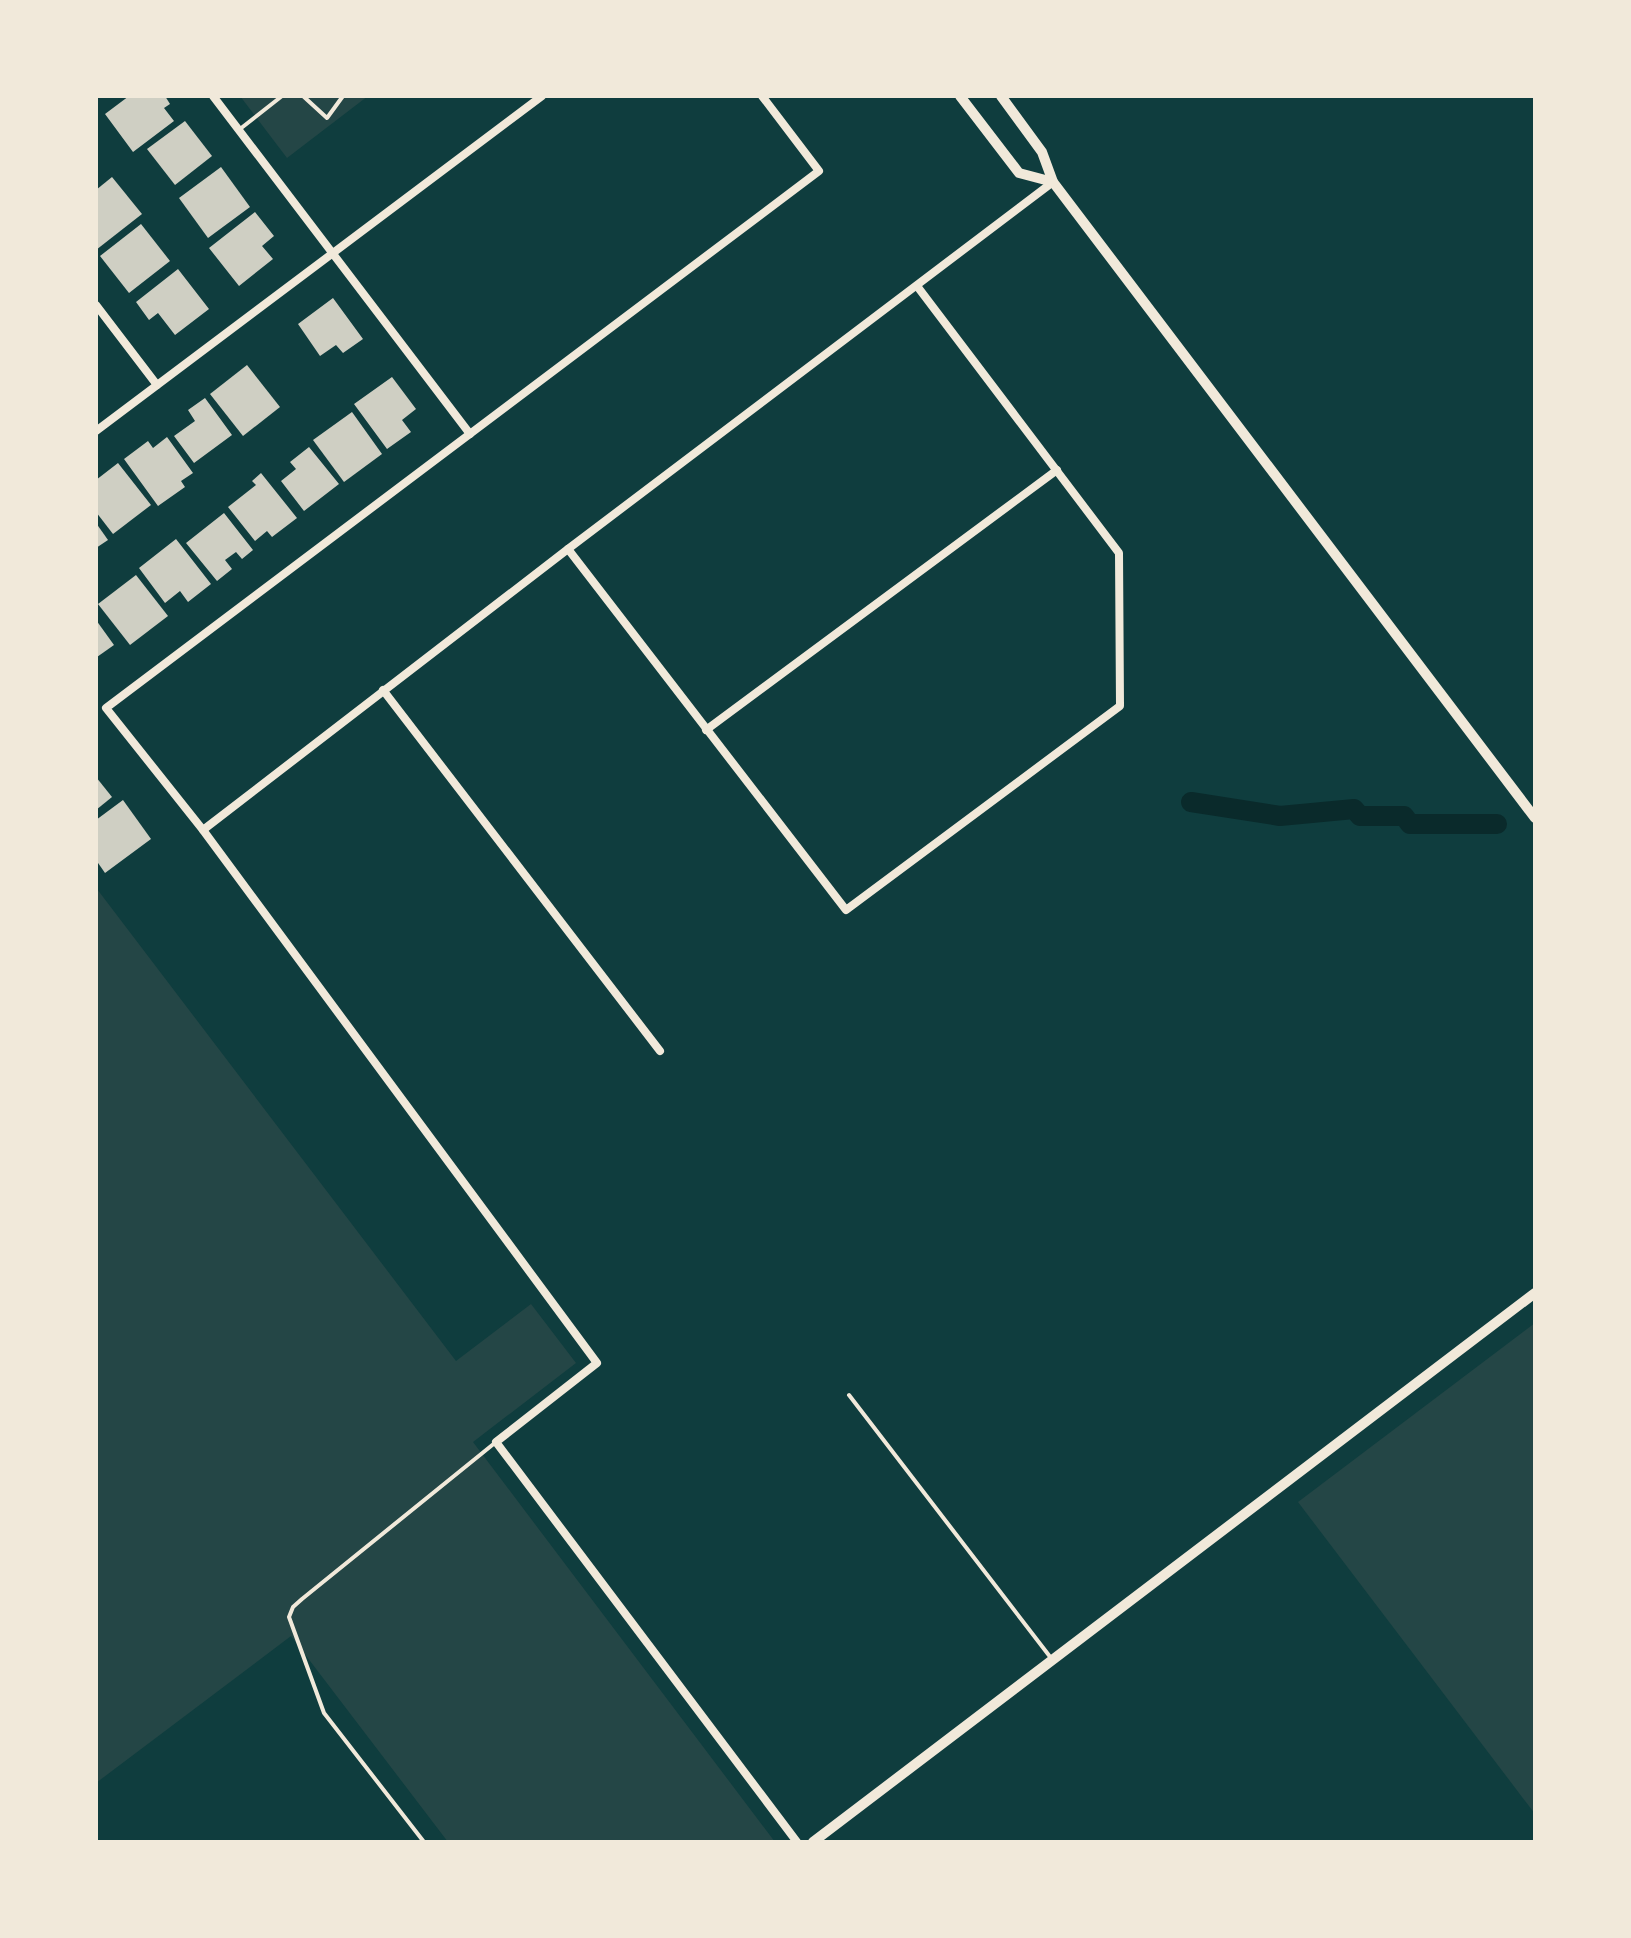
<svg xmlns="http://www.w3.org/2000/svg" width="1631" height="1938" viewBox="0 0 1631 1938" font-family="'Asap Condensed',sans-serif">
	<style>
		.green { fill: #244646 }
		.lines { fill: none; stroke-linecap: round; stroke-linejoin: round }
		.canal { stroke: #0a2a2b; stroke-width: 20 }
		.building { fill: #cfcfc3 }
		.service { stroke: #f1e9da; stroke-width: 4 }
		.minor { stroke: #f1e9da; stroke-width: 8 }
		.tertiary { stroke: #f1e9da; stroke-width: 10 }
	</style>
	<rect width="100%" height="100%" fill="#0f3d3e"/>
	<!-- green -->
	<g class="green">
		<path d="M240 96H368L287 158Z"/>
		<path d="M97 889 456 1361 531 1304 576 1363 473 1442 775 1842H448L291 1636 96 1783Z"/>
		<path d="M1535 1323V1814L1298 1502Z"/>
	</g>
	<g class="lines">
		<!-- canal -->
		<path class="canal" d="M1191 802 1280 816 1354 809 1360 816H1404L1410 824H1497"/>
	</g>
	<!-- building -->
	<g class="building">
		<path d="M129 96H165L170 104 164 108 174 121 133 152 105 114Z"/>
		<path d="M185 121 212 156 175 185 147 149Z"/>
		<path d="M221 167 250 207 208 238 179 198Z"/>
		<path d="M112 177 142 214 96 250V190Z"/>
		<path d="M255 212 274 236 262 246 273 259 239 286 209 248Z"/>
		<path d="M141 224 170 261 129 293 100 256Z"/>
		<path d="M178 269 209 309 175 335 158 313 149 320 136 302Z"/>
		<path d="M333 298 363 339 343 353 336 345 320 356 298 324Z"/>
		<path d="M247 365 280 407 243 436 210 394Z"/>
		<path d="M392 377 416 409 402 420 411 432 387 449 354 404Z"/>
		<path d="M205 398 232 435 194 463 174 436 195 421 188 410Z"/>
		<path d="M352 412 382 454 344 482 313 440Z"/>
		<path d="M167 437 193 473 181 481 185 487 158 506 124 459 148 441 153 448Z"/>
		<path d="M309 447 339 484 304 511 281 481 296 469 290 462Z"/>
		<path d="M118 463 151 505 113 534 96 512V480Z"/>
		<path d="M261 473 297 518 272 537 267 531 255 541 228 507 256 485 252 481Z"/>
		<path d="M224 513 253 550 242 559 236 552 225 560 232 569 217 581 186 543Z"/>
		<path d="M96 523 108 540 96 548Z"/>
		<path d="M176 539 211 584 188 602 180 591 165 603 139 568Z"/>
		<path d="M136 575 168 616 130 645 98 604Z"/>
		<path d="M96 620 114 645 97 657 96 655Z"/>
		<path d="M96 777 112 797 96 810Z"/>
		<path d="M123 800 151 839 105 873 96 860V820Z"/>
	</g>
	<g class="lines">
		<!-- service -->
		<g class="service">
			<path d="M303 96 327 118 343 96"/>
			<path d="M240 129 282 96"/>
			<path d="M849 1395 1051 1658"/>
			<path d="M424 1842 324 1713 289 1617 293 1607 302 1599 496 1442"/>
		</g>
		<!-- minor -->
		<g class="minor">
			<path d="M213 96 470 434"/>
			<path d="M762 96 819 171 106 708 203 830 597 1363 496 1442 797 1842"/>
			<path d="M96 305 157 385"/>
			<path d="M96 431 542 96"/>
			<path d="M568 549 846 910 1120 706 1119 553 917 286"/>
			<path d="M383 690 660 1051"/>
			<path d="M706 730 1057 470"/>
			<path d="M203 830 568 549 1053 182"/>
		</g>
		<!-- tertiary -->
		<g class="tertiary">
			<path d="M960 96 1019 173 1053 182"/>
			<path d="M1001 96 1042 152 1053 182 1535 818"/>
			<path d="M813 1842 1535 1293"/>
		</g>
	</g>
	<!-- border -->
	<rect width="1631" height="1938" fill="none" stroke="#f1e9da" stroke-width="196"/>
</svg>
